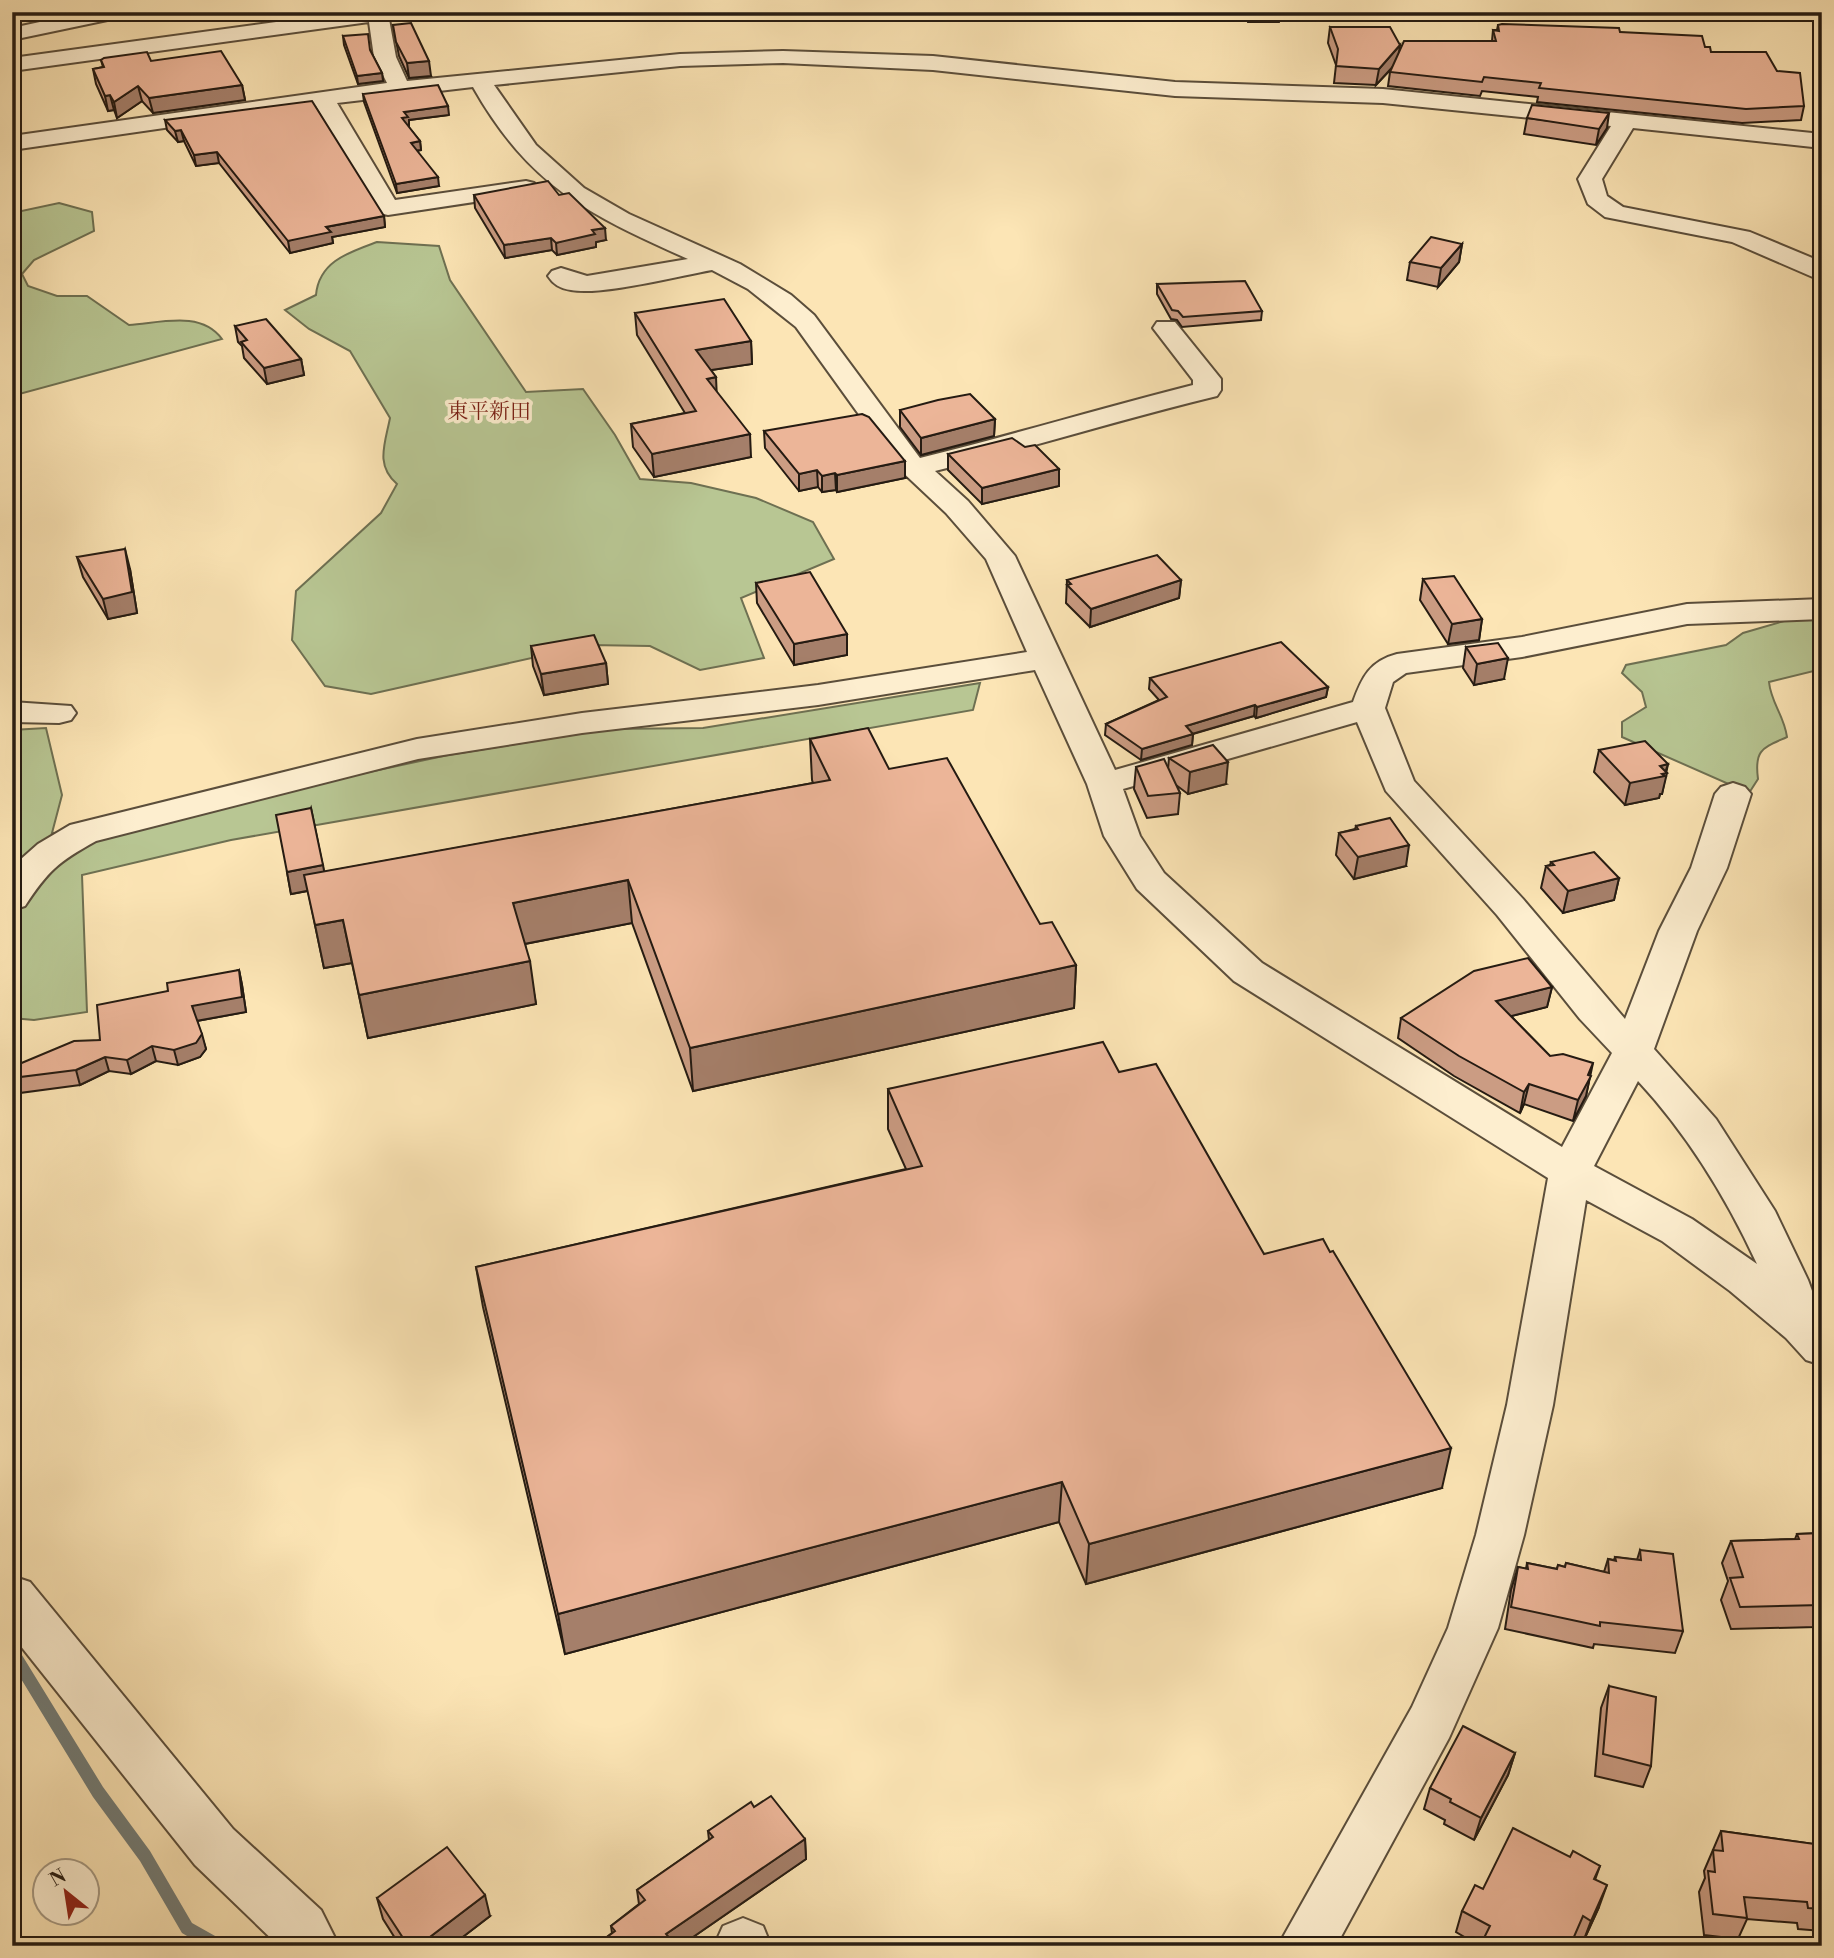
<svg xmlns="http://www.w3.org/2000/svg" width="1834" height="1958" viewBox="0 0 1834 1958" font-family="'Libre Bodoni','Noto Serif JP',serif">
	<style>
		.green { fill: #b8c693; stroke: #6e7052; stroke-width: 2 }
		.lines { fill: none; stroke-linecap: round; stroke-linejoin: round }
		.stream { fill: #727c77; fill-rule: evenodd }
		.minor-casing { stroke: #5b4e3b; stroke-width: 4 }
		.minor { fill: #fdeecf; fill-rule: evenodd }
		.wall { fill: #cb9c83; stroke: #251b12; stroke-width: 2 }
		.shaded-wall { fill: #a57f6a; stroke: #251b12; stroke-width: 2 }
		.building { fill: #ecb598; stroke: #251b12; stroke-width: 2 }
		.labels { text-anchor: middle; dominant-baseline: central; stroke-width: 7; stroke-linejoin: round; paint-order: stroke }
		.far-neighbourhood-label { font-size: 21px; fill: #7a1f14; stroke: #fdeecf }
	</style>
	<rect width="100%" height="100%" fill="#fce5b5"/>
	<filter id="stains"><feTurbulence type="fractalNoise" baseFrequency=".00286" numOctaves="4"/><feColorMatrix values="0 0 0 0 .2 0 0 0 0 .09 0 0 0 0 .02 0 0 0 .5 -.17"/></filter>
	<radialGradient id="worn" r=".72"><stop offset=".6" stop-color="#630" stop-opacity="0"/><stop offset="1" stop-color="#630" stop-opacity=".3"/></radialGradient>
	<!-- green -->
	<g class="green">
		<path d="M59 203 92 212 94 231 34 260 22 274 28 286 57 296H87L129 325C160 323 201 310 222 339L12 396V213Z"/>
		<path d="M377 242 439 246 450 280 526 392 583 389 615 435 640 479 691 483 756 498 813 522 834 559 741 598 764 658 700 670 650 646 590 645 371 694 325 686 292 640 296 591 381 513 397 484C375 465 385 444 390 418L350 351 309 329 285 310 316 295C319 261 350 252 377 242Z"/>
		<path d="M1822 610V669L1769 682C1771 703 1784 715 1787 737 1763 748 1754 749 1758 779L1749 793 1622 737V722L1646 707 1642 692 1622 673 1626 665 1726 645 1743 633Z"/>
		<path d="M980 683 973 710 231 840 82 875 87 1012 34 1020 12 1018V730L46 728 62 795 52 833 136 830 272 793 448 755 609 729 703 728Z"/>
	</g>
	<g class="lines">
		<!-- stream -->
		<path class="stream" d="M12 1645 17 1647 103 1787 150 1851 192 1923 224 1941 227 1946H204L182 1933 140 1861 93 1797 12 1664Z"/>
		<!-- minor casing -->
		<g class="minor-casing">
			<g id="minor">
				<path d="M86 12H127L117 18 12 40V28Z"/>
				<path d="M350 12H407L404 16 389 19 396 57 407 81 680 54 783 51 933 56 1175 82 1383 89 1822 134V148L1633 128 1602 179 1607 196 1623 207 1750 232 1822 262V281L1732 242 1605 217 1588 204 1578 179 1611 126 1383 103 1175 96 933 70 783 63 680 66 494 85 536 145 584 188 629 214 740 264 791 295 814 315 920 458C1012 435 1102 408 1193 385V380L1153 328 1157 322H1175L1221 379V390L1217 396C1122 419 1030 448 935 471L968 501 1015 556 1115 770 1353 702C1362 677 1370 661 1397 654L1522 637 1687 604 1822 599V619L1687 624 1522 657 1406 673 1393 682 1385 708 1414 781 1523 899 1625 1019 1659 931 1691 868 1715 794 1721 787 1733 783 1745 787 1751 794 1727 868 1697 931 1654 1049 1716 1119 1775 1211 1808 1280 1822 1318V1365L1806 1360 1786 1338 1730 1291 1662 1241 1586 1200 1553 1405 1524 1535 1498 1628 1449 1738 1336 1946H1278L1412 1707 1448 1628 1476 1535 1507 1405 1548 1178 1234 981 1137 889 1104 836 1087 784 1035 670 818 705 582 733 418 759 96 841C58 862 48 871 25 906L12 910V867L38 844 70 825 417 739 582 713 818 685 1027 652 986 559 946 513 896 466 796 327 748 289 712 270C678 276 601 296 571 290 561 289 553 284 548 276L552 271 561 268 587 276 688 259C588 214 530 187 473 87L337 103 395 200 526 181 534 183 538 188 534 193 388 215 379 213 316 106 12 150V136L387 83 374 57 369 22 12 71V58ZM1357 722 1386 791 1497 915 1580 1019 1612 1053 1562 1147 1262 963 1164 873 1140 836 1123 789ZM1638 1081C1688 1135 1726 1197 1757 1264L1692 1219 1594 1166Z"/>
				<path d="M12 702 71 706 76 713 71 720 59 723 12 722Z"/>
				<path d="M12 1576 30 1582 233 1829 321 1910 339 1946H279L195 1865 12 1635Z"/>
				<path d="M743 1918 763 1926 771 1946H714L723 1926Z"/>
			</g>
		</g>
		<!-- minor -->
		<use href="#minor" class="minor"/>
	</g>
	<!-- wall -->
	<g class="wall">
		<path d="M1246 12H1282L1279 22H1248Z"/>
		<path d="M393 25 431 76 409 78 399 56Z"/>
		<path d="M1498 25 1620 32 1705 47 1711 52 1777 71 1804 106 1801 120 1742 123 1537 102 1538 97 1482 91 1480 96 1388 86 1390 72 1392 68 1376 85 1334 83 1336 65 1328 43 1330 27 1399 53 1492 41 1493 30H1497Z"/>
		<path d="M343 36 370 50 382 73 383 81 358 84 344 45Z"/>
		<path d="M101 60 151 61 242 85 245 100 153 113 142 101 117 118 114 110 108 111 96 84 93 69 103 67Z"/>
		<path d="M363 94 449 115 409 120V126H408L420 141 421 150 417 151 439 186 397 193 364 102Z"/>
		<path d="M1527 118 1607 128 1596 145 1524 134Z"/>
		<path d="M165 120 384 216 385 227 332 237 333 243 290 253 219 163 196 166 184 141 178 142 167 130Z"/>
		<path d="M474 195H559L606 240 596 242V247L557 255 552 250 505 258 475 208Z"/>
		<path d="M1462 244 1459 262 1438 287 1407 280 1410 262Z"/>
		<path d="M1157 284 1262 311 1261 320 1182 327 1177 320 1171 319 1157 294Z"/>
		<path d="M635 313 751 341 752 364 711 370 716 377V391L751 457 654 477 633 447 631 424 685 413 637 335Z"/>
		<path d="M235 326 301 359 304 375 267 384 244 358 242 346 238 342Z"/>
		<path d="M900 410 995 419 994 436 921 455 900 427Z"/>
		<path d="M764 431 905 478 837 492 836 490 822 492 818 487 799 491 765 448Z"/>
		<path d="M948 454 1059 469V486L982 504 948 470Z"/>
		<path d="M77 557 130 569 137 613 108 619 83 577Z"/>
		<path d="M1423 579 1482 619 1479 640 1448 644 1420 600Z"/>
		<path d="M1067 580H1181L1179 598 1090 627 1066 603Z"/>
		<path d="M756 583 847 634V655L794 665 757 603Z"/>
		<path d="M531 646 606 663 608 684 544 695 533 666Z"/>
		<path d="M1466 647 1504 679 1474 685 1463 668Z"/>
		<path d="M1150 678 1328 687 1326 697 1256 718 1254 716 1193 734 1192 745 1141 760 1105 735 1106 724 1159 700 1149 689Z"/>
		<path d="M810 739 889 769 1040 924 1076 965 1074 1008 693 1091 632 923 525 944 536 1004 368 1038 352 963 324 968 308 891 291 894 287 872 311 808 324 872 813 783 812 780Z"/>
		<path d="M1599 750 1668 764 1662 794H1660L1659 798 1625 805 1594 772Z"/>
		<path d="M1169 758 1226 784 1188 794 1176 785 1180 793 1178 814 1147 818 1134 789 1136 767 1168 769Z"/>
		<path d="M1356 826 1406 866 1354 879 1336 855 1339 833 1355 829Z"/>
		<path d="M1551 862 1619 878 1614 900 1563 913 1541 888 1546 866 1550 865Z"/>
		<path d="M239 970 242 985 246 1012 197 1021 206 1049 200 1057 178 1065 156 1061 131 1074 109 1071 80 1085 12 1094V1067L100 1040 168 991Z"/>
		<path d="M1552 987 1547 1007 1511 1016 1550 1056 1590 1076 1586 1096 1573 1121 1524 1104 1520 1113 1454 1076 1398 1038 1401 1018Z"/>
		<path d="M1119 1072 1264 1254 1442 1488 1086 1584 1059 1522 565 1654 483 1307 476 1267 906 1169 888 1129V1089Z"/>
		<path d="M1822 1533V1623H1818L1816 1627 1731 1629 1721 1600 1728 1581 1722 1563 1731 1541 1795 1539 1797 1534Z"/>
		<path d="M1640 1550 1683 1631 1675 1653 1594 1644 1593 1648 1505 1629 1511 1590 1518 1567 1526 1569 1527 1563 1557 1569 1558 1565 1565 1567 1566 1563 1604 1572 1608 1559 1614 1560 1615 1557 1637 1560Z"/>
		<path d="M1609 1686 1651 1766 1643 1787 1595 1776 1601 1708Z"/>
		<path d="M1515 1753 1508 1775 1474 1840 1444 1824 1445 1820 1424 1809 1430 1788Z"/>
		<path d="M754 1807 805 1839 806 1859 680 1946H595L612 1933 611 1926 639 1904 637 1890 709 1840 708 1831Z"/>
		<path d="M1721 1831 1822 1845V1931L1798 1929 1797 1923 1747 1919 1738 1939 1704 1935 1699 1892 1705 1878 1704 1871Z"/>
		<path d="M1570 1857 1600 1866 1595 1880 1599 1907 1583 1942 1575 1937 1571 1946H1480L1456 1932 1462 1911 1483 1889Z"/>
		<path d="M377 1898 490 1916 451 1946H400L383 1919Z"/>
	</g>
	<!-- shaded-wall -->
	<g class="shaded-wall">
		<path d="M1400 45 1398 61 1376 85 1379 69Z"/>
		<path d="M429 61 431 76 409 78 407 63Z"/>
		<path d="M382 73 383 81 358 84 357 76Z"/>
		<path d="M242 85 245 100 153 113 149 98Z"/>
		<path d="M138 86 142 101 117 118 114 102Z"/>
		<path d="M110 95 114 110 108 111 105 96Z"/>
		<path d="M448 106 449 115 409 120V126L403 127 402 118 404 112Z"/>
		<path d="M1609 113 1607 128 1596 145 1599 129Z"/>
		<path d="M181 130 184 141 178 142 175 131Z"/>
		<path d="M420 141 421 150 412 151 411 143Z"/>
		<path d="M217 152 219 163 196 166 194 155Z"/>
		<path d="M438 177 439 186 397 193 396 184Z"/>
		<path d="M384 216 385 227 332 237 333 243 290 253 288 241 326 227Z"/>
		<path d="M605 228 606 240 596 242V247L557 255 556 243 592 230Z"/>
		<path d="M551 238 552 250 505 258 504 245Z"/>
		<path d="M1462 244 1459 262 1438 287 1441 268Z"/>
		<path d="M751 341 752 364 698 372 696 350Z"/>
		<path d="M301 359 304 375 267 384 264 368Z"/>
		<path d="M716 377 717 400 707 379Z"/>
		<path d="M995 419 994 436 921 455V438Z"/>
		<path d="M750 434 751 457 654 477 652 454Z"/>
		<path d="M905 461V478L837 492V475Z"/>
		<path d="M1059 469V486L982 504V488Z"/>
		<path d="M817 470 818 487 799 491V474Z"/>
		<path d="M835 473 836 490 822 492V476Z"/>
		<path d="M125 549 130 569 137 613 108 619 103 599Z"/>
		<path d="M1181 580 1179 598 1090 627 1091 609Z"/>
		<path d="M1482 619 1479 640 1448 644 1452 624Z"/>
		<path d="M847 634V655L794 665V644Z"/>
		<path d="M1508 658 1504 679 1474 685 1477 664Z"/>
		<path d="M606 663 608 684 544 695 541 674Z"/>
		<path d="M1328 687 1326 697 1256 718 1257 707Z"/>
		<path d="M1255 705 1254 716 1185 736 1186 726Z"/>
		<path d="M1193 734 1192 745 1141 760 1142 749Z"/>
		<path d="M1228 762 1226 784 1188 794 1190 772Z"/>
		<path d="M1668 764 1665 773H1667L1662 794H1660L1659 798 1625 805 1630 783 1660 766Z"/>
		<path d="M1409 845 1406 866 1354 879 1358 857Z"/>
		<path d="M323 865 327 887 291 894 287 872Z"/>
		<path d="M1619 878 1614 900 1563 913 1568 891Z"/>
		<path d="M628 880 632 923 519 945 513 903Z"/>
		<path d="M343 920 352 963 324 968 315 925Z"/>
		<path d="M530 961 536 1004 368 1038 359 995Z"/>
		<path d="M1076 965 1074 1008 693 1091 690 1048Z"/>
		<path d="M239 970 242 985 246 1012 196 1021 192 1006Z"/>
		<path d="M1552 987 1547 1007 1492 1021 1496 1001Z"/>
		<path d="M202 1034 206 1049 200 1057 178 1065 174 1050Z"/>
		<path d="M152 1046 156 1061 131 1074 127 1060Z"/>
		<path d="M105 1057 109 1071 80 1085 76 1070Z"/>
		<path d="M1593 1063 1586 1096 1573 1121 1578 1100 1588 1075Z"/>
		<path d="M1529 1084 1524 1104 1520 1113 1524 1092Z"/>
		<path d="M1451 1448 1442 1488 1086 1584 1089 1544Z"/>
		<path d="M1062 1482 1059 1522 565 1654 558 1614Z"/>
		<path d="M1515 1753 1508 1775 1474 1840 1481 1818Z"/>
		<path d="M805 1839 806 1859 680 1946H668L666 1934Z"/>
		<path d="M1607 1885 1599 1907 1583 1942 1591 1921Z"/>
		<path d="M485 1895 490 1916 451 1946H418Z"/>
		<path d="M412 1940 414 1946H407V1944Z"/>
	</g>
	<!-- building -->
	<g class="building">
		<path d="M411 23 429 61 407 63 396 42 393 25Z"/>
		<path d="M1502 24 1619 28 1620 32 1702 36 1705 47H1710L1711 52H1766L1777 71 1800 73 1804 106 1746 109 1539 88 1541 83 1484 77 1482 82 1390 72 1404 41H1496L1493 30 1499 31 1498 25Z"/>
		<path d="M1330 27H1390L1400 45 1379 69 1336 66 1338 49Z"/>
		<path d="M368 34 370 50 382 73 357 76 343 36Z"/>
		<path d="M221 51 242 85 149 98 138 86 114 102 110 95 105 96 93 69 104 67 101 60 104 58 147 52 151 61Z"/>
		<path d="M438 85 448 106 404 112 408 117 402 118 420 141 411 143 438 177 396 184 363 94Z"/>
		<path d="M312 101 384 216 326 227 331 232 288 241 217 152 194 155 181 130 175 131 165 120Z"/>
		<path d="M1532 105 1609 113 1599 129 1527 118Z"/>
		<path d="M548 181 559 195 569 193 605 228 592 230 595 234 556 243 551 238 504 245 474 195Z"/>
		<path d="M1431 237 1462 244 1441 268 1410 262Z"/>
		<path d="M1245 281 1262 311 1183 317 1178 311 1172 310 1157 284Z"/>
		<path d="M724 299 751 341 696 350 716 377 707 379 750 434 652 454 631 424 696 411 635 313Z"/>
		<path d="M266 319 301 359 264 368 241 342 247 340 235 326Z"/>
		<path d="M970 394 995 419 921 438 900 410 938 400Z"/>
		<path d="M862 414 869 417 905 461 837 475 835 473 822 476 817 470 799 474 764 431Z"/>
		<path d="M1012 438 1025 447 1035 445 1059 469 982 488 948 454Z"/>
		<path d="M125 549 132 592 103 599 77 557Z"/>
		<path d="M1157 555 1181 580 1091 609 1067 585 1071 584 1067 580Z"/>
		<path d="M810 572 847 634 794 644 756 583Z"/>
		<path d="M1454 576 1482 619 1452 624 1423 579Z"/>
		<path d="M594 635 606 663 541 674 531 646Z"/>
		<path d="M1281 642 1328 687 1257 707 1255 705 1186 726 1193 734 1142 749 1106 724 1167 697 1150 678Z"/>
		<path d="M1498 643 1508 658 1477 664 1466 647Z"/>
		<path d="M868 728 889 769 947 758 1040 924 1052 922 1076 965 690 1048 628 880 513 903 530 961 359 995 343 920 315 925 304 875 830 780 810 739Z"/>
		<path d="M1645 741 1668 764 1660 766 1667 773 1662 774 1665 776 1630 783 1599 750Z"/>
		<path d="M1213 745 1228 762 1190 772 1169 758Z"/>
		<path d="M1164 759 1180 793 1148 796 1136 767Z"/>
		<path d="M311 808 323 865 287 872 276 815Z"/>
		<path d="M1390 818 1409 845 1358 857 1339 833 1358 829 1356 826Z"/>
		<path d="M1594 852 1619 878 1568 891 1546 866 1554 865 1551 862Z"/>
		<path d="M1528 958 1552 987 1496 1001 1550 1056 1563 1054 1593 1063 1588 1075 1591 1076 1578 1100 1529 1084 1524 1092 1459 1056 1401 1018 1474 971Z"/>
		<path d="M239 970 242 997 192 1006 202 1034 196 1043 174 1050 152 1046 127 1060 105 1057 76 1070 12 1078V1067L74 1041 100 1040 97 1005 168 991 167 983Z"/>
		<path d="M1103 1042 1119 1072 1156 1064 1264 1254 1323 1239 1330 1252 1333 1251 1451 1448 1089 1544 1062 1482 558 1614 476 1267 922 1166 888 1089Z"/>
		<path d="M1822 1533V1605L1740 1607 1730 1578 1743 1577 1731 1541 1799 1539 1797 1534Z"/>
		<path d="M1640 1550 1673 1554 1683 1631 1600 1622V1626L1511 1607 1518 1567 1528 1569 1527 1563 1557 1569 1558 1565 1565 1567 1566 1563 1609 1573 1608 1559 1616 1561 1615 1557 1641 1560Z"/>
		<path d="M1609 1686 1656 1697 1651 1766 1603 1754Z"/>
		<path d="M1463 1726 1515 1753 1481 1818 1450 1802 1451 1799 1430 1788Z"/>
		<path d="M771 1796 805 1839 666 1934 676 1946H595L615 1931 611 1926 645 1900 637 1890 713 1837 708 1831 751 1802 754 1807Z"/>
		<path d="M1513 1828 1570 1857 1573 1851 1600 1866 1594 1879 1607 1885 1591 1921 1583 1916 1570 1946H1480L1490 1926 1462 1911 1475 1885 1483 1889Z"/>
		<path d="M1721 1831 1822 1845V1909L1808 1908 1807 1902 1744 1897 1747 1918 1713 1914 1708 1871 1715 1872 1713 1850 1723 1851Z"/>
		<path d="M447 1847 485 1895 418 1946H416L412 1940 407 1944 377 1898Z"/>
	</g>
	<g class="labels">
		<!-- far-neighbourhood labels -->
		<g class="far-neighbourhood-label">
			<text x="489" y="412">東平新田</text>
		</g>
	</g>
	<!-- margin -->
	<rect width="1834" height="1958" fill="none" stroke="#fce5b5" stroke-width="42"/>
	<rect x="14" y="14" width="1806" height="1930" fill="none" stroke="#251b12" stroke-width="3.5"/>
	<rect x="21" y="21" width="1792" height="1916" fill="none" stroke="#251b12" stroke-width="2"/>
	<!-- north arrow -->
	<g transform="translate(66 1892) rotate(330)"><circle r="33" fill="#fdeecf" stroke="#a79a83" stroke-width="2"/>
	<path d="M0-5L12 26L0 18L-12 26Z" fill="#8f2418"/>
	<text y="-10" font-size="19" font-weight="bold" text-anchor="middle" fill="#251b12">N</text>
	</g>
	<rect width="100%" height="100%" filter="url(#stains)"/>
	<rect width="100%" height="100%" fill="url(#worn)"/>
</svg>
